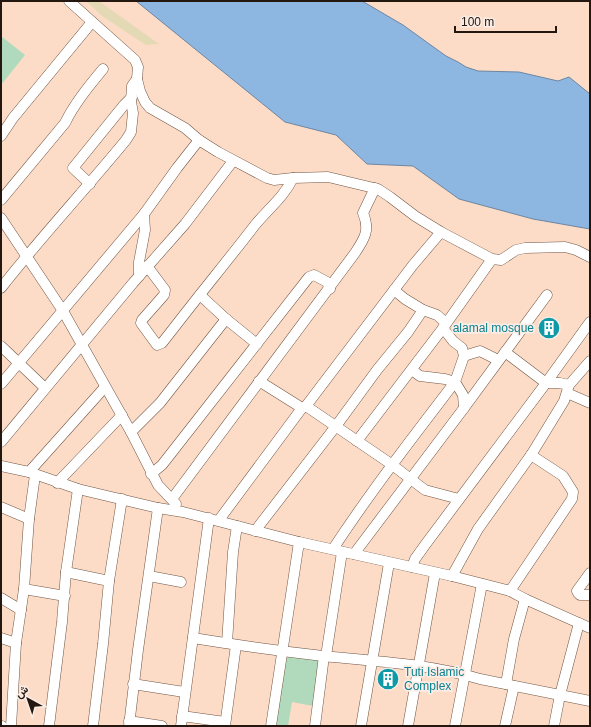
<svg xmlns="http://www.w3.org/2000/svg" width="591" height="727" viewBox="0 0 591 727" font-family="Helvetica,Vazirmatn,sans-serif">
	<style>
		.green { fill: #b1dabd }
		.sand { fill: #e3dab5 }
		.water { fill: #8db6e1; stroke: #6d86a2 }
		.lines { fill: none; stroke-linecap: round; stroke-linejoin: round }
		.minor-casing { stroke: #715644; stroke-width: 11 }
		.minor { stroke: #fff; stroke-width: 10 }
		.labels { text-anchor: middle; dominant-baseline: central; stroke-width: 3.5; stroke-linejoin: round; paint-order: stroke }
		.culture-label { font-size: 12px; fill: #0d838f; stroke: #fbede5; text-anchor: end }
	</style>
	<rect width="100%" height="100%" fill="#fcdcc7"/>
	<!-- green -->
	<g class="green">
		<path d="M1 36 25 55 1 85Z"/>
		<path d="M283 653 321 657 313 706 292 702 288 726H273Z"/>
	</g>
	<!-- sand -->
	<path class="sand" d="M86 1H99L159 44 146 45 102 16Z"/>
	<!-- water -->
	<path class="water" d="M136 1H362L403 25 446 56 458 62 466 67 478 71 519 72 558 81 569 77 590 94V229L533 219 459 199 413 166 367 164 336 135 285 122Z"/>
	<g class="lines">
		<!-- minor casing -->
		<g class="minor-casing">
			<g id="minor">
				<path d="M69 1 135 60 138 67 137 79 140 91 145 102 150 108 185 128 199 140 218 152 267 178 274 180 293 178 328 177 378 189 390 197 415 216 441 232 492 259 501 260 516 250 525 248 565 247 576 250 590 257"/>
				<path d="M1 136 13 118 92 22"/>
				<path d="M90 184 73 168 124 105 132 97"/>
				<path d="M1 200 65 123C74 104 89 86 103 69"/>
				<path d="M1 218 63 311 131 432 158 485 176 504"/>
				<path d="M147 266 165 290 164 295 142 320 141 323 157 345 162 343 173 329C200 294 228 260 255 225 268 209 284 197 293 178"/>
				<path d="M139 276V262L145 230 144 214"/>
				<path d="M1 288C41 237 85 190 126 140L131 132 133 113 131 102 132 86 137 79"/>
				<path d="M394 290 405 299 423 310 437 315 446 323"/>
				<path d="M200 295 226 319 257 344"/>
				<path d="M443 328 453 341 462 348 464 356 455 382 463 395 464 408"/>
				<path d="M1 346 45 388"/>
				<path d="M505 352 546 383H560L569 385"/>
				<path d="M464 356 480 351 498 360"/>
				<path d="M259 381 302 408"/>
				<path d="M1 384 144 214 177 168 199 140"/>
				<path d="M567 393 590 403"/>
				<path d="M306 406 391 464 425 490 459 499"/>
				<path d="M131 432 160 403 226 319"/>
				<path d="M357 441 443 328 492 259"/>
				<path d="M1 442 133 283 185 224 233 161"/>
				<path d="M1 466 29 472 78 489 158 508 183 512 299 542 452 576 510 591 525 599 590 628"/>
				<path d="M29 472 105 387"/>
				<path d="M151 474 162 465 309 277 314 275 327 282 330 289"/>
				<path d="M57 483 122 415"/>
				<path d="M172 499 355 253C365 238 370 230 363 213L375 188"/>
				<path d="M1 507 29 519"/>
				<path d="M219 520 302 408 306 406 413 265 441 232"/>
				<path d="M255 531 336 426 377 370 408 332 423 310"/>
				<path d="M333 549C371 491 413 437 455 382L445 379 420 376 412 370"/>
				<path d="M354 554 464 408 547 295"/>
				<path d="M412 567 415 559 425 545 546 383 590 322"/>
				<path d="M66 572 109 581"/>
				<path d="M590 573 577 591 578 593 580 595H590"/>
				<path d="M149 576 181 582"/>
				<path d="M452 576 478 529 531 455 564 401 569 385 590 361"/>
				<path d="M24 589 65 596"/>
				<path d="M510 591 572 499 573 492 563 476 531 455"/>
				<path d="M1 598 21 610"/>
				<path d="M1 638 16 643"/>
				<path d="M193 638C236 645 279 651 323 656 375 661 429 664 480 679L590 701"/>
				<path d="M227 643 233 552 237 526"/>
				<path d="M326 656 342 552"/>
				<path d="M133 684 184 692"/>
				<path d="M506 684 514 639 525 599"/>
				<path d="M182 716 225 722"/>
				<path d="M129 721 162 726"/>
				<path d="M1 726H2"/>
				<path d="M11 726 16 643 24 589 29 519 35 475"/>
				<path d="M49 726 62 622 66 572 78 489"/>
				<path d="M93 726 103 644 109 581 122 499"/>
				<path d="M129 726 138 650 158 508"/>
				<path d="M181 726 209 518"/>
				<path d="M225 726 236 645"/>
				<path d="M271 726 299 542"/>
				<path d="M315 726 324 656"/>
				<path d="M361 726 389 563"/>
				<path d="M408 726 435 573"/>
				<path d="M455 726 482 584"/>
				<path d="M505 726 514 686"/>
				<path d="M554 726 560 695 579 623"/>
			</g>
		</g>
		<!-- minor -->
		<use href="#minor" class="minor"/>
	</g>
	<!-- icons -->
	<defs>
		<g id="building-disc" transform="scale(1.15)"><circle r="9.5" fill="#0f9aa8" stroke="#fbede5"/><path d="M-4-6H4V6H1V3H-1V6H-4ZM-2.5-4.3h1.7v1.8h-1.7ZM.8-4.3h1.7v1.8H.8ZM-2.5-1h1.7V.8h-1.7ZM.8-1h1.7V.8H.8Z" fill="#fff"/></g>
	</defs>
	<g fill-rule="evenodd">
		<use href="#building-disc" x="549" y="328"/>
		<use href="#building-disc" x="388" y="679"/>
	</g>
	<g class="labels">
		<!-- culture labels -->
		<g class="culture-label">
			<text x="534" y="328">alamal mosque</text>
			<text x="404" y="672" text-anchor="start">Tuti Islamic<tspan x="404" dy="14">Complex</tspan></text>
		</g>
	</g>
	<!-- border -->
	<rect width="591" height="727" fill="none" stroke="#231710" stroke-width="4"/>
	<!-- north arrow -->
	<g transform="translate(28 699) rotate(320)" stroke="#fbede5" stroke-width="3" paint-order="stroke">
	<path d="M0-3L7 15L0 10L-7 15Z" fill="#231710"/>
	<text y="-6" font-size="11" font-weight="bold" text-anchor="middle" fill="#231710">ش</text>
	</g>
	<!-- scale -->
	<path d="M455 26v6h101v-6" fill="none" stroke="#231710" stroke-width="2"/>
	<text x="461" y="26" font-size="12" fill="#231710" stroke="#fbede5" stroke-width="3" paint-order="stroke">100 m</text>
</svg>
